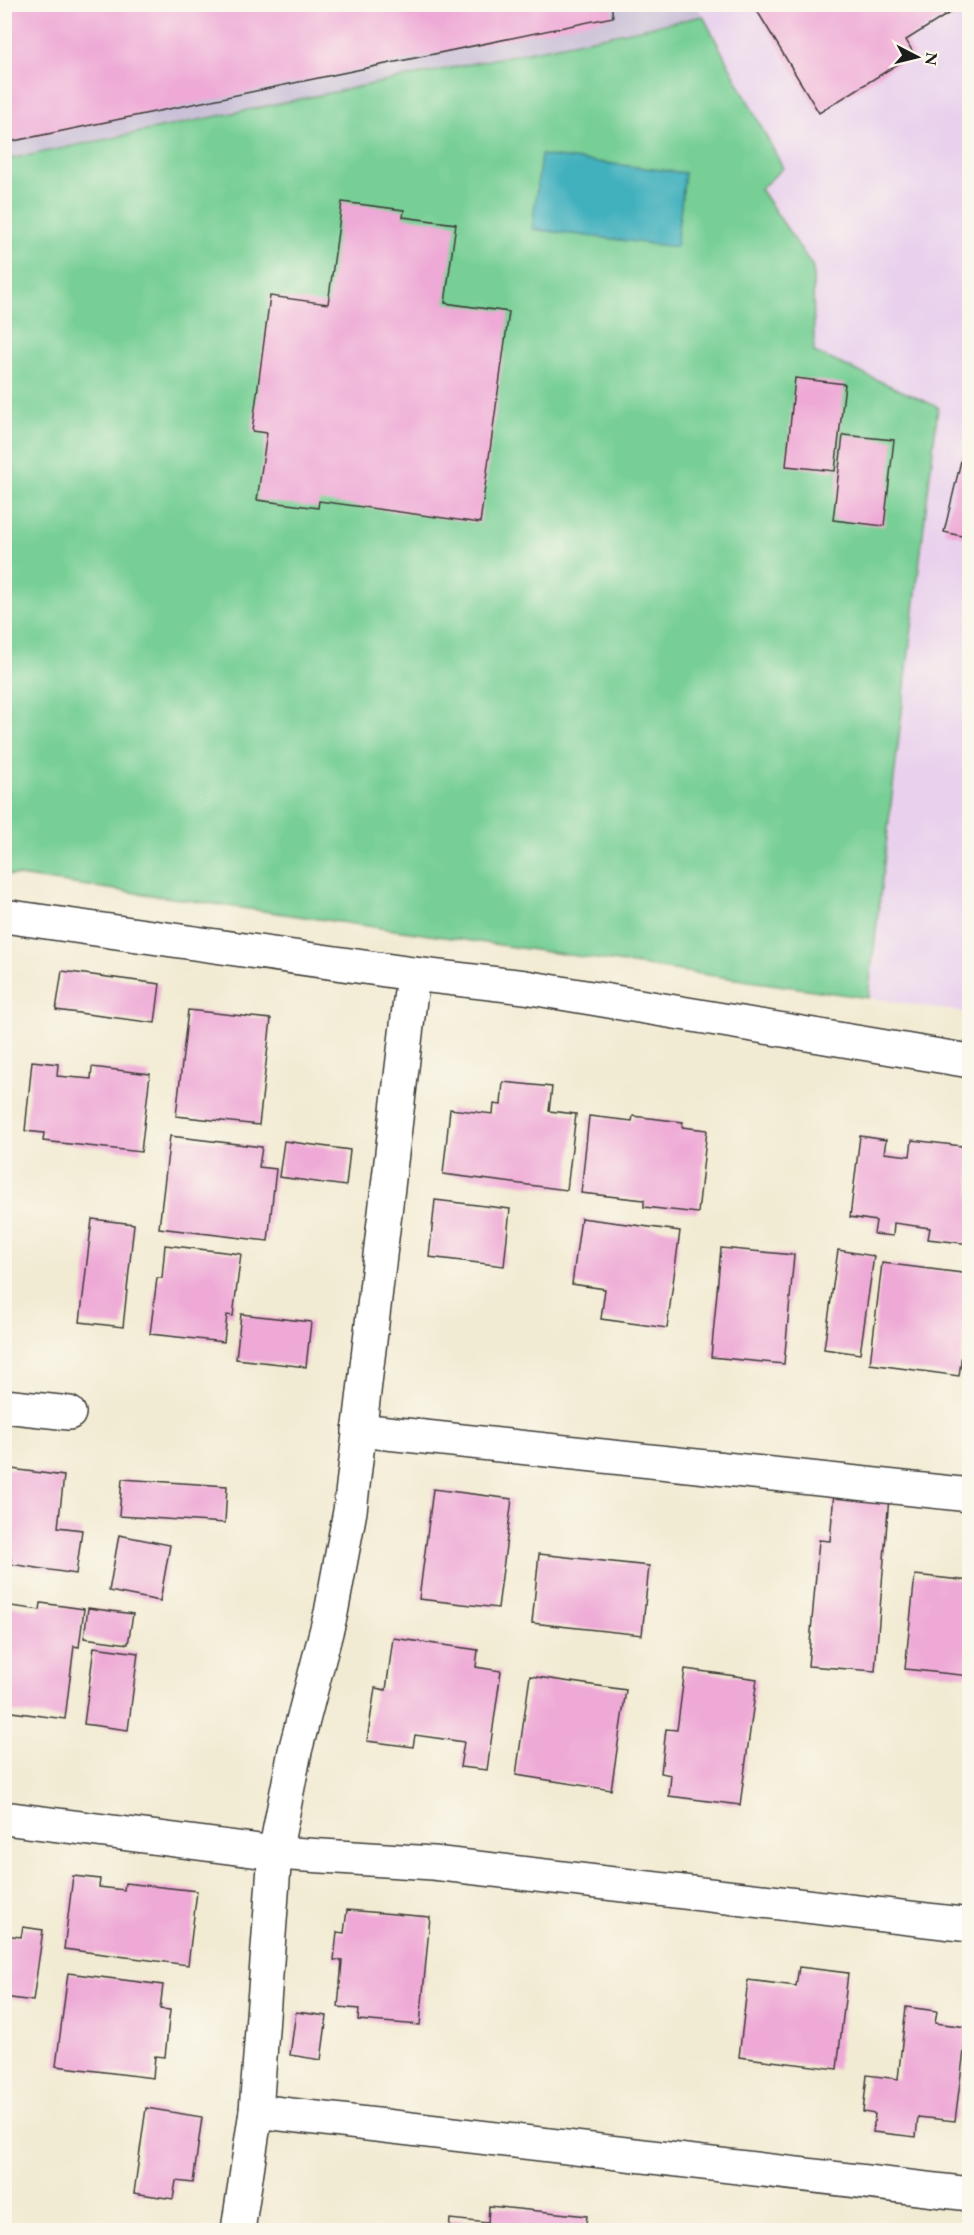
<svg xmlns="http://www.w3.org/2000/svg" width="974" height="2235" viewBox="0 0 974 2235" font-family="'EB Garamond',serif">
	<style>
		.built { fill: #e9d1ed }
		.industrial { fill: #c9bfd7 }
		.green { fill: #77cf95; stroke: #4a7658; stroke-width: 1.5 }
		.water { fill: #43b1be; stroke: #30666d; stroke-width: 1.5 }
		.building { fill: #eea9d6 }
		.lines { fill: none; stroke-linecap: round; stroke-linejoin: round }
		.minor-casing { stroke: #3c3b37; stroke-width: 36 }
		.minor { stroke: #fff; stroke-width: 33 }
	</style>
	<rect width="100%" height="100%" fill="#fbf7ec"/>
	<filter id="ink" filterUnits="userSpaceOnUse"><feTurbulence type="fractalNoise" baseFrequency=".0167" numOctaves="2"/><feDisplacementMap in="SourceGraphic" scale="12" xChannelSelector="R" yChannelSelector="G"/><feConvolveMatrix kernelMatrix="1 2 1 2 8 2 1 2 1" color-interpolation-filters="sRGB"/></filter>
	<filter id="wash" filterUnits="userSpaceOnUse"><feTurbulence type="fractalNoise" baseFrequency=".008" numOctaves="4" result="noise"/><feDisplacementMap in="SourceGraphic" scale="24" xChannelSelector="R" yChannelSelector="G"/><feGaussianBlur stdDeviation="1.35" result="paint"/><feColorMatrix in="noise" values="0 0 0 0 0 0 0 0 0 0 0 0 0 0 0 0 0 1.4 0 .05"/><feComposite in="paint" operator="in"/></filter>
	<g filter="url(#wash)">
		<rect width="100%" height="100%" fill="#f2ebd3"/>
		<!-- built -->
		<path class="built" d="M696 5H969V1013L868 998 938 407 814 352 813 268 760 188 703 16Z"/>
		<!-- industrial -->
		<path class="industrial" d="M696 4 703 16 5 160V5Z"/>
		<!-- green -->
		<path class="green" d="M703 16 783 168 760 189 813 267 814 352 938 407 868 998 5 874V160Z"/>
		<!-- water -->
		<path class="water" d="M541 155 685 173 676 247 532 229Z"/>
		<g id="blocks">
			<!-- building -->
			<g class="building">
				<path d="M4 4H611L613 17 4 143Z"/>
				<path d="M753 4H964L906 40 914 54 819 113Z"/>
				<path d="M342 202 404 210 403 217 456 224 445 303 509 312 480 523 319 501 318 508 257 500 267 433 252 431 270 296 328 304Z"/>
				<path d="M795 378 845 384 835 471 786 466Z"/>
				<path d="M969 427H970V538L944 532Z"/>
				<path d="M843 435 894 440 884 526 833 520Z"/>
				<path d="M62 971 160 984 155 1023 56 1010Z"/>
				<path d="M188 1010 271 1019 259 1125 176 1116Z"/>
				<path d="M32 1061 58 1064 57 1076 91 1079 92 1067 150 1074 141 1152 43 1141 44 1133 25 1131Z"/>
				<path d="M503 1082 552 1087 549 1111 576 1114 567 1190 443 1174 450 1109 493 1114 494 1104 501 1105Z"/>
				<path d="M589 1116 632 1121 633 1116 683 1122 682 1127 707 1130 698 1213 644 1207V1200L581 1193Z"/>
				<path d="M170 1136 262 1147 259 1167 276 1169 268 1241 159 1228Z"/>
				<path d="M860 1136 886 1140 884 1153 910 1156 912 1140 970 1147V1244L928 1239 930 1228 894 1223 893 1236 874 1234 876 1221 850 1217Z"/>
				<path d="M284 1141 350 1150 346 1186 279 1177Z"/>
				<path d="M435 1200 510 1209 504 1266 429 1257Z"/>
				<path d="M581 1218 680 1231 667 1328 601 1319 605 1289 572 1284Z"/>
				<path d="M92 1219 134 1224 123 1327 80 1322Z"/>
				<path d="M165 1245 241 1254 233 1316 227 1315 224 1342 150 1334 157 1278H162Z"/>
				<path d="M721 1248 794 1255 784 1364 711 1357Z"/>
				<path d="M838 1250 874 1256 860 1354 824 1349Z"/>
				<path d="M882 1263 970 1274V1293L959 1376 870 1364Z"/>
				<path d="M241 1314 311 1322 306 1367 236 1359Z"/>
				<path d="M4 1468 64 1476 58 1527 82 1530 76 1574 10 1564 11 1559H4Z"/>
				<path d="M122 1479 227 1486 225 1523 119 1516Z"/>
				<path d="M433 1489 512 1499 498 1608 419 1599Z"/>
				<path d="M834 1492 889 1497 875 1671 808 1666 819 1540 830 1541Z"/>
				<path d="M119 1535 170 1545 160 1601 109 1591Z"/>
				<path d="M539 1554 649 1566 642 1635 532 1623Z"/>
				<path d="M915 1575 970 1581V1676L905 1669Z"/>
				<path d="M41 1603 84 1609 79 1647 74 1646 65 1719 4 1711V1605L40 1610Z"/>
				<path d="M88 1608 133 1614 128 1644 84 1638Z"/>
				<path d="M393 1638 478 1650 476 1667 501 1671 487 1770 460 1767 464 1742 415 1735 413 1747 367 1741 375 1688 386 1690Z"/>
				<path d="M94 1647 138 1653 128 1730 84 1724Z"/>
				<path d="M685 1669 757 1679 740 1805 669 1796 671 1775 661 1773 666 1729 677 1730Z"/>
				<path d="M530 1676 626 1690 611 1790 516 1775Z"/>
				<path d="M73 1876 100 1879 99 1887 124 1890 125 1883 197 1891 188 1965 64 1949Z"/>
				<path d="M347 1910 430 1917 420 2025 358 2020 359 2009 338 2007 342 1961 334 1960 337 1932 344 1933Z"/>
				<path d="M23 1927 43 1930 33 2001 4 1997V1935L21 1937Z"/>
				<path d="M799 1967 848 1973 837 2069 739 2057 748 1980 796 1986Z"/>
				<path d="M68 1973 163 1985 160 2009 170 2010 165 2057 155 2056 153 2078 56 2066Z"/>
				<path d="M906 2007 937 2011 935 2023 967 2027 955 2121 918 2117 916 2137 873 2132 875 2114 863 2112 867 2075 898 2079Z"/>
				<path d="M296 2012 327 2016 321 2060 290 2055Z"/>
				<path d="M146 2108 202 2117 193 2183 176 2181 173 2199 134 2193Z"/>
				<path d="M489 2206 587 2216 585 2230H449L450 2219 488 2223Z"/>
			</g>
		</g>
	</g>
	<g filter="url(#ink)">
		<use href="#blocks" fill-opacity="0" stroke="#3c3b37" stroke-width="1.5"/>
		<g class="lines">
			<!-- minor casing -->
			<g class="minor-casing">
				<g id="minor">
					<path d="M4 916 413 974 525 987 970 1061"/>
					<path d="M4 1406 69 1413"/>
					<path d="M359 1430 970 1495"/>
					<path d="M4 1818 275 1853 433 1863 970 1925"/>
					<path d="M256 2111 970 2194"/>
					<path d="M238 2230 256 2111 275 1853 295 1751 331 1613 350 1511 413 974"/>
				</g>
			</g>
			<!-- minor -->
			<use href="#minor" class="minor"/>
		</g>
	</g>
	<!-- margin -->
	<rect width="974" height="2235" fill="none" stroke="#fbf7ec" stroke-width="24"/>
	<!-- north arrow -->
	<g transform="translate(917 57) rotate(97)" stroke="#fbf7ec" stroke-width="4.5" paint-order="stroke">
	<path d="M0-4.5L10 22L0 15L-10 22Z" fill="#1c1c1c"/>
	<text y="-9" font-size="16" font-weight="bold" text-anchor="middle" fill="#1c1c1c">N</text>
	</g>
</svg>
